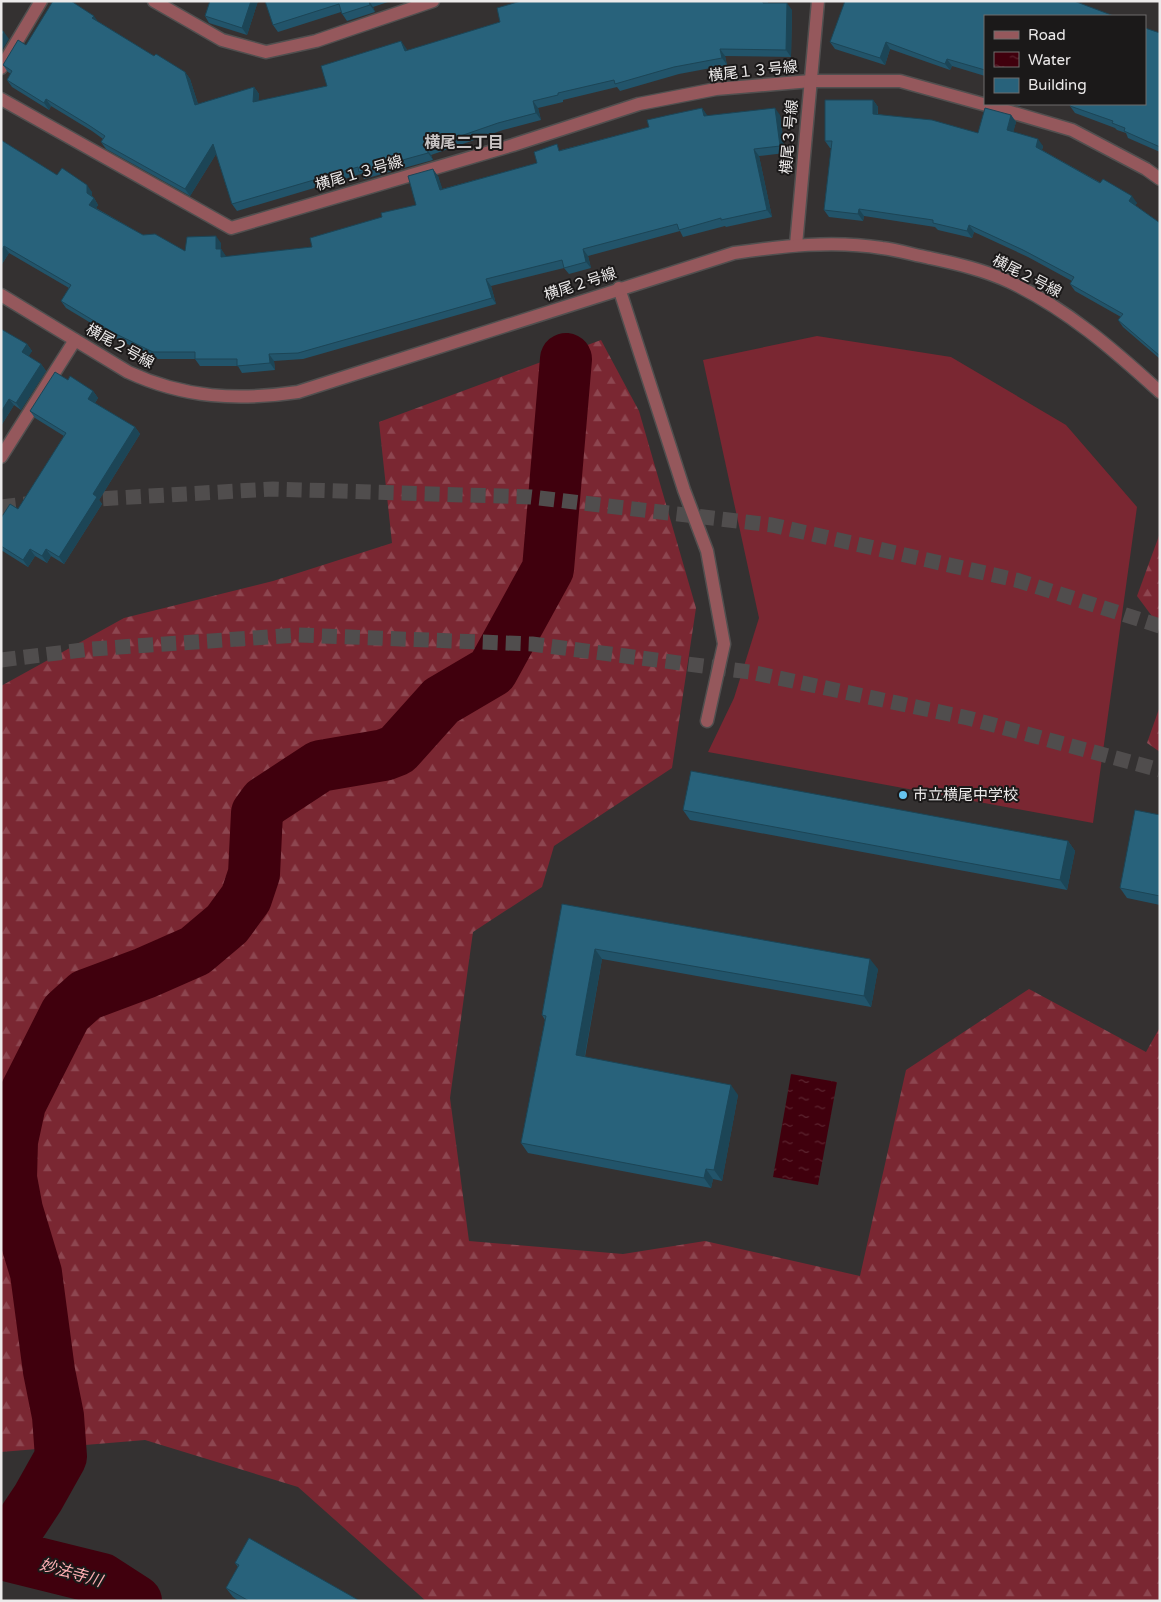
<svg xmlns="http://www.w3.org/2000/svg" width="1161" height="1602" viewBox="0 0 1161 1602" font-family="'Varela Round','Noto Sans JP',sans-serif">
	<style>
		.forest { fill: url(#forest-firs) }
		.pitch { fill: #7a2732 }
		.water { fill: url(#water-ripples) }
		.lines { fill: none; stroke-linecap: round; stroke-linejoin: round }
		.river { stroke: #40000d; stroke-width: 52 }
		.highway-tunnel { stroke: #504d4d; stroke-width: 15; stroke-dasharray: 15 8; stroke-linecap: butt }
		.minor-casing { stroke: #514f4f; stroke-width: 15 }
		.minor { stroke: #95585c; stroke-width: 12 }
		.wall { fill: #22546a }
		.shaded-wall { fill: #1c4556 }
		.building { fill: #28627b; stroke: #1c4556 }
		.poi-dot { fill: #66c4ef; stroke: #1b1919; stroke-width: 2 }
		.labels { text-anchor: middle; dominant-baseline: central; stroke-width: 4; stroke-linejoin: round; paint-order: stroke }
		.street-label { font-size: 15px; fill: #eceaea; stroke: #1b1919 }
		.poi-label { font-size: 15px; fill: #eceaea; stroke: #1b1919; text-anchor: start }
		.neighbourhood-label { font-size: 16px; font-weight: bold; fill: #c8c4c4; stroke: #1b1919 }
		.water-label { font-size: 16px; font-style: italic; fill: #fbaeb2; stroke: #1b1919 }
	</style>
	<defs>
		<pattern id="forest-firs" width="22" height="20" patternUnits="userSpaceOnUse" patternTransform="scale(1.25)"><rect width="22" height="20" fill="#7a2732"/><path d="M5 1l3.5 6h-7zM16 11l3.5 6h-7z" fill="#8d4650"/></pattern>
		<pattern id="water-ripples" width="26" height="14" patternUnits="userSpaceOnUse" patternTransform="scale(1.25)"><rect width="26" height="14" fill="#40000d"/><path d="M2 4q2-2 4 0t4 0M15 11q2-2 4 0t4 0" fill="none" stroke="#5c2530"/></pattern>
	</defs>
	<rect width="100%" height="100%" fill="#343131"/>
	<!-- forest -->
	<g class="forest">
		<path d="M601 340 639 411 696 608 672 768 554 846 542 887 473 932 450 1098 469 1241 623 1254 705 1241 860 1276 906 1070 1029 989 1146 1052 1160 1027V1599L1157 1601H426L298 1487 145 1440 1 1452V686L124 618 273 581 392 543 379 422Z"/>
		<path d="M1160 533V627L1137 596Z"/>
		<path d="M1160 706V752L1147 743Z"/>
	</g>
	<!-- pitch -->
	<path class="pitch" d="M817 336 951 357 1066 425 1137 507 1093 823 708 752 734 698 759 618 703 360Z"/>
	<!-- water -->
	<path class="water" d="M791 1074 837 1082 818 1185 773 1177Z"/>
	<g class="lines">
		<!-- river -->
		<path class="river" d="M136 1601 102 1579 1 1554 38 1498 61 1457 58 1416 49 1371 36 1273 17 1210 11 1178 12 1141 20 1104 66 1013 86 995 145 973 195 951 227 924 246 898 254 874 257 813 265 802 320 766 384 755 397 750 441 701 492 671 548 569 566 359"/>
		<!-- highway-tunnel -->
		<g class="highway-tunnel">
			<path d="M80 500 273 489 531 497 772 525 1016 580 1160 626"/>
			<path d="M1 507 42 502"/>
			<path d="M1 660 91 649 298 635 532 644 750 672 968 718 1160 770"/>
		</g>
		<!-- minor casing -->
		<g class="minor-casing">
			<g id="minor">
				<path d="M154 1 222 40 266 52 316 41 433 1"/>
				<path d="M1 68 41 1"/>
				<path d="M1 99 231 228 513 145 639 104 716 89 811 81H900L990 106 1072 130 1146 169 1160 179"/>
				<path d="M796 245 818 1"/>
				<path d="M619 288 684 490 707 551 724 644 707 721"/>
				<path d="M1 295 128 372C184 398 238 401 298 392L734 253C783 246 833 240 882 248 898 250 914 255 930 258 958 264 984 270 1010 282 1067 309 1114 350 1160 392"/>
				<path d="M1 457 75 340"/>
			</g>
		</g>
		<!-- minor -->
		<use href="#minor" class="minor"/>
	</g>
	<!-- wall -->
	<g class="wall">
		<path d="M210 1H258L247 35 209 23 205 16Z"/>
		<path d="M265 1H391L373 7 375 12 347 21 341 12 278 32 273 25Z"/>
		<path d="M521 1H768V3L792 10 791 57 725 56 727 65 679 74 620 91 617 87 563 100V102L538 108 541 120 503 130 431 155 433 160 364 179 361 174 237 211 232 204 216 154 190 196 106 149 101 142 103 139 92 131 51 106 49 110 12 87 7 80 11 74 8 72 3 65 26 45 99 22 154 56 185 72 190 79 198 104 254 87 259 94 258 101 327 86 406 48 407 51 500 22Z"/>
		<path d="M985 16V76L952 66 950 70 890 49 885 65 835 49 830 42Z"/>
		<path d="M1160 33V152L1128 138 1126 133 1117 130 1115 128 1075 113 1070 106 1071 104H1070H1145Z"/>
		<path d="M873 100 878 107V114L978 133 1011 115 1016 122 1013 132 1043 146 1042 150 1137 203 1135 205 1160 223V359L1123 327 1118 320 1121 317 1075 291 1070 284 1072 281 1028 257 974 232 972 238 938 230 935 227 864 216 863 221 829 217 824 210 831 148H830L825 141Z"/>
		<path d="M1011 104H1021L1020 106Z"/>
		<path d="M702 108 707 116 780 115 785 153 759 156 772 217 726 227 725 226 683 237 680 231 588 256 591 268 569 274 564 268 491 286 496 304 303 359 274 361 275 370 242 373 238 366H200L195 359H158L119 340 66 308 61 301 69 288 9 253 2 264 1 263V140L57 175 92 192V196L94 198 98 205 96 208 143 235 185 251 221 243V249L226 257 312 247 382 217 416 205 438 176 442 189 537 163 561 150 649 127Z"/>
		<path d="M27 344 32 351 28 356 41 364 46 371 21 410 14 405 1 426Z"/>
		<path d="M68 380 93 391 98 398 95 403 135 427 140 434 99 500 102 504 64 564 51 556 47 563 35 556 28 567 1 550V518L18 509 64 436 35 418 30 411Z"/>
		<path d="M683 810 1068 841 1075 851 1067 890 690 820Z"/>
		<path d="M1160 815V905L1127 898 1120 888Z"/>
		<path d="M562 904 878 969 871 1007 602 959 585 1057 738 1095 722 1181 713 1179 711 1188 528 1153 521 1143 545 1020 542 1015Z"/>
		<path d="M235 1563 360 1601H239L233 1597 226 1588 238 1567Z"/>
	</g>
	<!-- shaded-wall -->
	<g class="shaded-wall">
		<path d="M251 1H258L247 35 242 28Z"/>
		<path d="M369 1 373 7 375 12 370 5Z"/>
		<path d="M787 3 792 10 791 57 786 50Z"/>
		<path d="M94 16 99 23 92 18Z"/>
		<path d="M4 32 9 39 1 52V37Z"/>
		<path d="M401 41 406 48 409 58 405 51Z"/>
		<path d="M886 42 890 49 885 65 880 58Z"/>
		<path d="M720 49 725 56 727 65 722 58Z"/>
		<path d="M947 59 952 66 950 70 945 64Z"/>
		<path d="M185 72 190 79 200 111 195 105Z"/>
		<path d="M254 87 259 94 258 109 253 102Z"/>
		<path d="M46 99 51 106 49 110 44 103Z"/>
		<path d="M873 100 878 107 877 120 873 114Z"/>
		<path d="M533 101 538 108 541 120 536 113Z"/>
		<path d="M702 108 707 115 708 123 704 116Z"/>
		<path d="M775 108 780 115 785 153 780 146Z"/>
		<path d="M1011 115 1016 122 1012 137 1007 130Z"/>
		<path d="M1038 139 1043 146 1041 154 1036 147Z"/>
		<path d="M213 144 218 151 190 196 185 189Z"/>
		<path d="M426 148 431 155 433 160 428 153Z"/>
		<path d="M754 149 759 156 772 217 767 210Z"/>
		<path d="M433 169 438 176 445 196 440 190Z"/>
		<path d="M87 185 92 192V200L87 193Z"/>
		<path d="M1132 196 1137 203 1134 207 1129 201Z"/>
		<path d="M94 198 98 205 94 212 89 205Z"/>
		<path d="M859 209 864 216 863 221 858 214Z"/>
		<path d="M969 225 974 232 972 238 967 231Z"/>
		<path d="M216 236 221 243V249L226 256V264L216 249Z"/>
		<path d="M4 246 9 253 2 264 1 262V251Z"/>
		<path d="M583 249 588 256 591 268 586 262Z"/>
		<path d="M486 279 491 286 496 304 492 298Z"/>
		<path d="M27 344 32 351 27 359 22 352Z"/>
		<path d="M269 354 274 361 275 370 270 363Z"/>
		<path d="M41 364 46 371 21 410 16 403Z"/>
		<path d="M93 391 98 398 93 406 88 399Z"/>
		<path d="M9 399 14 405 1 426V412Z"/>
		<path d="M135 427 140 434 99 500 102 504 64 564 59 557 93 494Z"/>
		<path d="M30 549 35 556 28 567 23 560Z"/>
		<path d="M46 549 51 556 47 563 42 556Z"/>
		<path d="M1068 841 1075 851 1067 890 1060 880Z"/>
		<path d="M595 949 602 959 583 1065 576 1055Z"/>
		<path d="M870 959 878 969 871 1007 864 996Z"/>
		<path d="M731 1085 738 1095 722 1181 714 1170Z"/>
		<path d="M706 1169 713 1179 711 1188 704 1178Z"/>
	</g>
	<!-- building -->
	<g class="building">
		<path d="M53 1H71L94 16 92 18 154 56 156 54 185 72 195 105 254 87 253 102 327 86 321 66 401 41 405 51 500 22 497 8 521 1H763V3H787L786 50 720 49 722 58 674 67 615 84 614 80 558 93V95L533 101 536 113 498 123 426 148 428 153 359 172 358 167 232 204 213 144 185 189 101 142 105 136 87 124 46 99 44 103 7 80 12 71 3 65 18 40 26 45Z"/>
		<path d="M210 1H251L242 28 205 16Z"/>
		<path d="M265 1H369L370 5 342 14 339 4 273 25Z"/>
		<path d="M845 1H1074L1114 16H985V70L947 59 945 64 886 42 880 58 830 42Z"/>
		<path d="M1145 28 1160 33V147L1124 131 1125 128 1112 123 1113 121 1070 106 1071 104H1145Z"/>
		<path d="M1 30 4 32 1 37Z"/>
		<path d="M825 100H873V114L932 120 978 133 985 108 1011 115 1007 130 1038 139 1036 147 1100 183 1103 179 1132 196 1129 201 1160 223V356L1118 320 1123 314 1070 284 1074 277 1023 250 969 225 967 231 933 223V220L859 209 858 214 824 210 832 141H825Z"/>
		<path d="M702 108 704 116 775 108 780 146 754 149 767 210 721 220V218L679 230 677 224 583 249 586 262 564 268 562 260 486 279 492 298 298 353 269 354 270 363 237 366V359H195V352H153L114 333 61 301 71 285 4 246 1 251V140L57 175 62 168 87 185V193L94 198 89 205 143 235 155 234 185 251 187 237 216 236V249H221V257L312 247 310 238 382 217 381 213 416 205 408 176 433 169 440 190 537 163 534 152 557 144 559 151 649 127 647 120 669 115Z"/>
		<path d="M1 329 27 344 22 352 41 364 16 403 9 399 1 412Z"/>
		<path d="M55 372 68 380 70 376 93 391 88 399 135 427 93 494 97 497 59 557 46 549 42 556 30 549 23 560 1 546V518L10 504 18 509 66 433 30 411Z"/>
		<path d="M691 771 1068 841 1060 880 683 810Z"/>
		<path d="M1135 810 1160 815V896L1120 888Z"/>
		<path d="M562 904 870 959 864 996 595 949 576 1055 731 1085 714 1170 706 1169 704 1178 521 1143 546 1016 542 1015Z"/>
		<path d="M249 1538 360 1601H249L226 1588 239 1565 235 1563Z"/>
	</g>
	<!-- markers -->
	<circle class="poi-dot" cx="903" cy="795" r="5"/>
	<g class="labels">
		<!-- street labels -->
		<g class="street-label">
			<text transform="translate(753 71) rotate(-6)">横尾１３号線</text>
			<text transform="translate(789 137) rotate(-85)">横尾３号線</text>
			<text transform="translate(359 173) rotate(-16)">横尾１３号線</text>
			<text transform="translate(1027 276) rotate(27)">横尾２号線</text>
			<text transform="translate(580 284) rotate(-18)">横尾２号線</text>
			<text transform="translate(120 346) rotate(29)">横尾２号線</text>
		</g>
		<!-- poi labels -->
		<g class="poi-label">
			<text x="913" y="795">市立横尾中学校</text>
		</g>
		<!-- neighbourhood labels -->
		<g class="neighbourhood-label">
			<text x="464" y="143">横尾二丁目</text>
		</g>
		<!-- water labels -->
		<g class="water-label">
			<text transform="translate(71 1573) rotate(16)">妙法寺川</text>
		</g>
	</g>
	<!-- border -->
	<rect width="1161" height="1602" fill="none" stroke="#eceaea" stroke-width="5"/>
	<!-- legend -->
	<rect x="984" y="15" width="162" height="90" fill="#1b1919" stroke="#6f6d6d"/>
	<rect x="994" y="31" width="25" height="8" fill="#95585c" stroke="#6f6d6d"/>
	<text x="1028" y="40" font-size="15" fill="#eceaea">Road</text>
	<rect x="994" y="52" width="25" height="15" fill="url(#water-ripples)" stroke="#6f6d6d"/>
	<text x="1028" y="65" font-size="15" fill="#eceaea">Water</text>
	<rect x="994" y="78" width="25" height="15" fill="#28627b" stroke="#6f6d6d"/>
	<text x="1028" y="90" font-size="15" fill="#eceaea">Building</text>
</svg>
